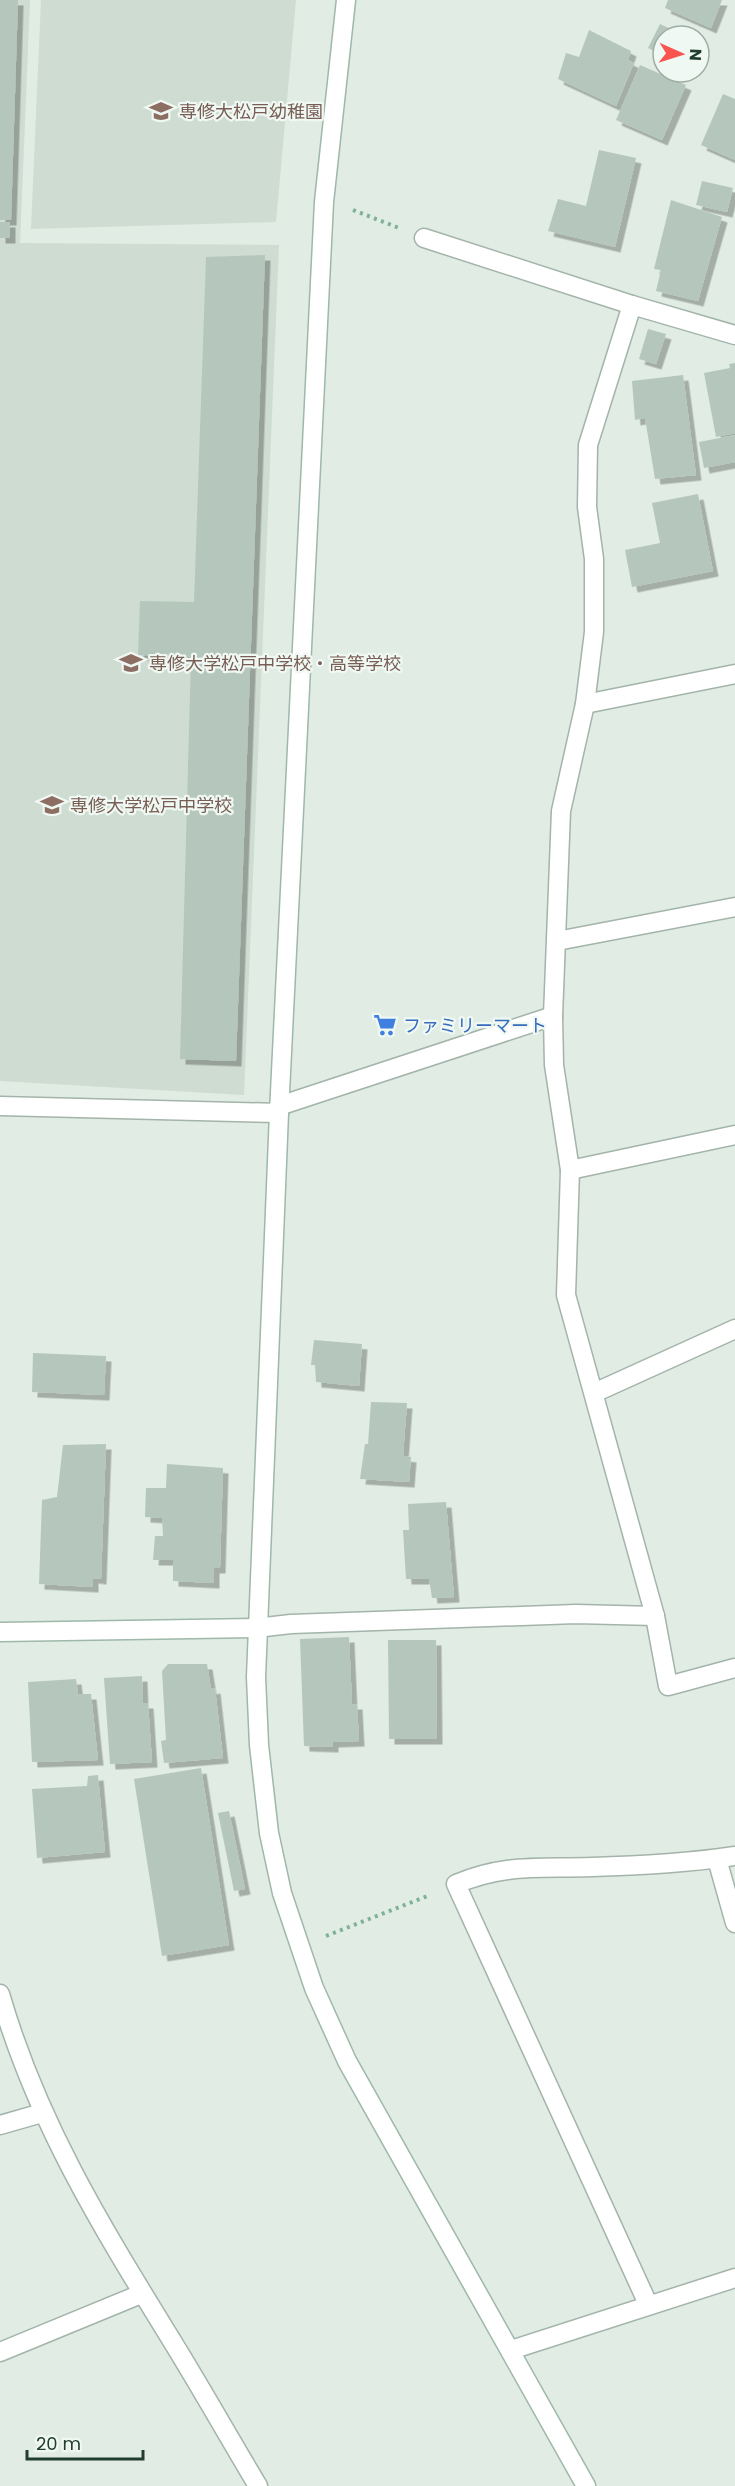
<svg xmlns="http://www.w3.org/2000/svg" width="735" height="2486" viewBox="0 0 735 2486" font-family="Poppins,'Noto Sans JP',sans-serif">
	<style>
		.built { fill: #cedcd2 }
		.building { fill: #b5c7bc; filter: url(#shadow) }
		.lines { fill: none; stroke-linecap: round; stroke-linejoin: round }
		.lane-casing { stroke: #a3b4aa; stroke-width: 21 }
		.street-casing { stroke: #a3b4aa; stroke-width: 21 }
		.secondary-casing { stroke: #9eb8a9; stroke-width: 21 }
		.path { stroke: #7eb196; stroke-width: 4; stroke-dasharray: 3 4.5; stroke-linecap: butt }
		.lane { stroke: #fff; stroke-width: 18 }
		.street { stroke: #fff; stroke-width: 18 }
		.secondary { stroke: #fff; stroke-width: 18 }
		.labels { text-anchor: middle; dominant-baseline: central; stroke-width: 4.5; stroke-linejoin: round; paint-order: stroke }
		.education-label { font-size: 18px; fill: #785e54; stroke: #f0f8f3; text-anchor: start }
		.shop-label { font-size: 18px; fill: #366cbe; stroke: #f0f8f3; text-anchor: start }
	</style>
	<defs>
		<filter id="shadow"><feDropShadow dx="5.5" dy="5.5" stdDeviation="0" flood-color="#0004"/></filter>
	</defs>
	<rect width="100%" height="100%" fill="#e0ece4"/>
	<!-- built -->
	<g class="built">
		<path d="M0 0H30L20 243 279 245 244 1095 0 1081Z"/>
		<path d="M41 0H296L276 222 31 229Z"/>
	</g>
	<!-- building -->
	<g class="building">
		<path d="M0 0H18L11 220H0Z"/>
		<path d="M668 0H722L711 28 665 8Z"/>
		<path d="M660 24 686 36H663V55L648 48Z"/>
		<path d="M589 30 631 51 628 60 634 63 616 106 558 79 566 53 579 57Z"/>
		<path d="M640 65 686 85 662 140 616 120Z"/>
		<path d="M723 94 735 99V160L701 145Z"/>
		<path d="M599 150 636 158 615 247 548 231 558 199 586 206Z"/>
		<path d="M702 181 733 188 727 212 696 205Z"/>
		<path d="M671 200 722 217 698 301 656 291 661 270 654 269Z"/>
		<rect x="0" y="222" width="10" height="16"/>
		<path d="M265 255 236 1061 180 1059 191 657 138 655 140 601 194 602 206 257Z"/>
		<path d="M648 329 666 334 656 364 639 359Z"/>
		<path d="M735 363V433L716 437 704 373 730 368 729 364Z"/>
		<path d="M683 375 696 475 655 479 645 418 635 420 632 381Z"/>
		<path d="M735 435V462L704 468 699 442Z"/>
		<path d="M698 494 713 571 632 587 625 550 660 543 652 503Z"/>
		<path d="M314 1340 362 1344 359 1386 316 1382 315 1365H311Z"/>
		<path d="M33 1353 106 1356 104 1395 32 1392Z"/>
		<path d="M371 1402 407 1403 403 1456 411 1457 409 1482 360 1479 365 1444H368Z"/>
		<path d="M106 1444 101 1579 93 1578V1587L39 1584 42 1500 57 1497 63 1445Z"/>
		<path d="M167 1464 223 1468 220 1568H214V1583L173 1581V1560H153L155 1536H163L162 1518 145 1517 146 1488H166Z"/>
		<path d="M446 1502 454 1597 432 1598 429 1579H406L403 1530H409L408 1504Z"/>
		<path d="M349 1637 352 1704H357L359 1741 333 1742V1747L304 1746 300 1639Z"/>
		<path d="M388 1640H436L437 1739H389Z"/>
		<path d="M168 1664H207L211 1689 215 1688 223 1758 164 1763 161 1741 166 1740 162 1671Z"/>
		<path d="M142 1676 143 1703H148L152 1762 110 1764 104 1678Z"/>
		<path d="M76 1679 78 1694H91L98 1760 32 1762 28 1682Z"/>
		<path d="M201 1768 229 1945 162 1956 134 1779Z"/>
		<path d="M98 1775 105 1852 37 1858 32 1789 87 1786 88 1776Z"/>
		<path d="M229 1811 245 1889 234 1891 218 1813Z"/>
	</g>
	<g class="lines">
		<!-- lane casing -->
		<g class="lane-casing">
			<path id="lane" d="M594 1393 735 1329"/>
		</g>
		<!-- street casing -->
		<g class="street-casing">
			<g id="street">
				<path d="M424 238 632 305 735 335"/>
				<path d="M632 305 588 445 587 507 594 559V632L585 704 561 811 553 1016 554 1065 570 1170 566 1295 655 1616 668 1686 735 1668"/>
				<path d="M585 704 735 674"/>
				<path d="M557 941 735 907"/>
				<path d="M0 1106 279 1113"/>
				<path d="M279 1106 553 1016"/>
				<path d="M570 1170 735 1135"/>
				<path d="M256 1628 291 1624 576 1614 655 1616"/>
				<path d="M717 1859 735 1923"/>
				<path d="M0 1994C37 2122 100 2224 169 2336 200 2386 228 2436 258 2486"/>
				<path d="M0 2125 42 2113"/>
				<path d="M648 2304 456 1884C507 1863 539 1869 592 1867 639 1866 688 1863 735 1856"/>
				<path d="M511 2350 735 2278"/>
				<path d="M0 2352 141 2294"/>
			</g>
		</g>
		<!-- secondary casing -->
		<g class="secondary-casing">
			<g id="secondary">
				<path d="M346 0 324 202 279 1113 256 1677 259 1745 269 1833 282 1893 314 1988 347 2061 586 2486"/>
				<path d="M0 1632 256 1628"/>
			</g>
		</g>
		<!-- path -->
		<g class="path">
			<path d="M353 210 399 228"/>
			<path d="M326 1936 430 1895"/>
		</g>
		<!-- lane -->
		<use href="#lane" class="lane"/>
		<!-- street -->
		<use href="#street" class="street"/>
		<!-- secondary -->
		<use href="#secondary" class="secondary"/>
	</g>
	<!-- icons -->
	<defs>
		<g id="school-bare" transform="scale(1.8)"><path d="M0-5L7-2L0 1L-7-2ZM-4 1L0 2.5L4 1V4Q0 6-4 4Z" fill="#8d6e63" stroke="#f0f8f3" stroke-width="2.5" paint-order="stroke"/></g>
		<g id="supermarket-bare" transform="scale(1.8)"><path d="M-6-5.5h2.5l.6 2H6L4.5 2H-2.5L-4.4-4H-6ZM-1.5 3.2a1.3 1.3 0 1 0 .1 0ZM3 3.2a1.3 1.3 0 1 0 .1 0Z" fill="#3f7fe0" stroke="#f0f8f3" stroke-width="2.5" paint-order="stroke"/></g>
	</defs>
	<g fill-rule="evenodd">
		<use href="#school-bare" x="161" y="111"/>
		<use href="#school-bare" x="131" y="663"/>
		<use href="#school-bare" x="52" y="805"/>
		<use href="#supermarket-bare" x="385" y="1025"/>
	</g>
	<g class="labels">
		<!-- education labels -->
		<g class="education-label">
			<text x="179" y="111">専修大松戸幼稚園</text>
			<text x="149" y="663">専修大学松戸中学校・高等学校</text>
			<text x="70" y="805">専修大学松戸中学校</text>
		</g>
		<!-- shop labels -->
		<g class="shop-label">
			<text x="403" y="1025">ファミリーマート</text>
		</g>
	</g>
	<!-- north arrow -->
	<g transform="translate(681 54) rotate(93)"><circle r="28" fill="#f0f8f3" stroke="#9dada5" stroke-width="1.5"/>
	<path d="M0-4.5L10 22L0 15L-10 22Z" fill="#f95450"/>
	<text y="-9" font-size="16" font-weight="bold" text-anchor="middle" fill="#203d2f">N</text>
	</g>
	<!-- scale -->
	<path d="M27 2450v9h116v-9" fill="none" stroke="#203d2f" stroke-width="3"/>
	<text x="36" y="2450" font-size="18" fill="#203d2f" stroke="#f0f8f3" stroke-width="4.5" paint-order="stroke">20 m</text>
</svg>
